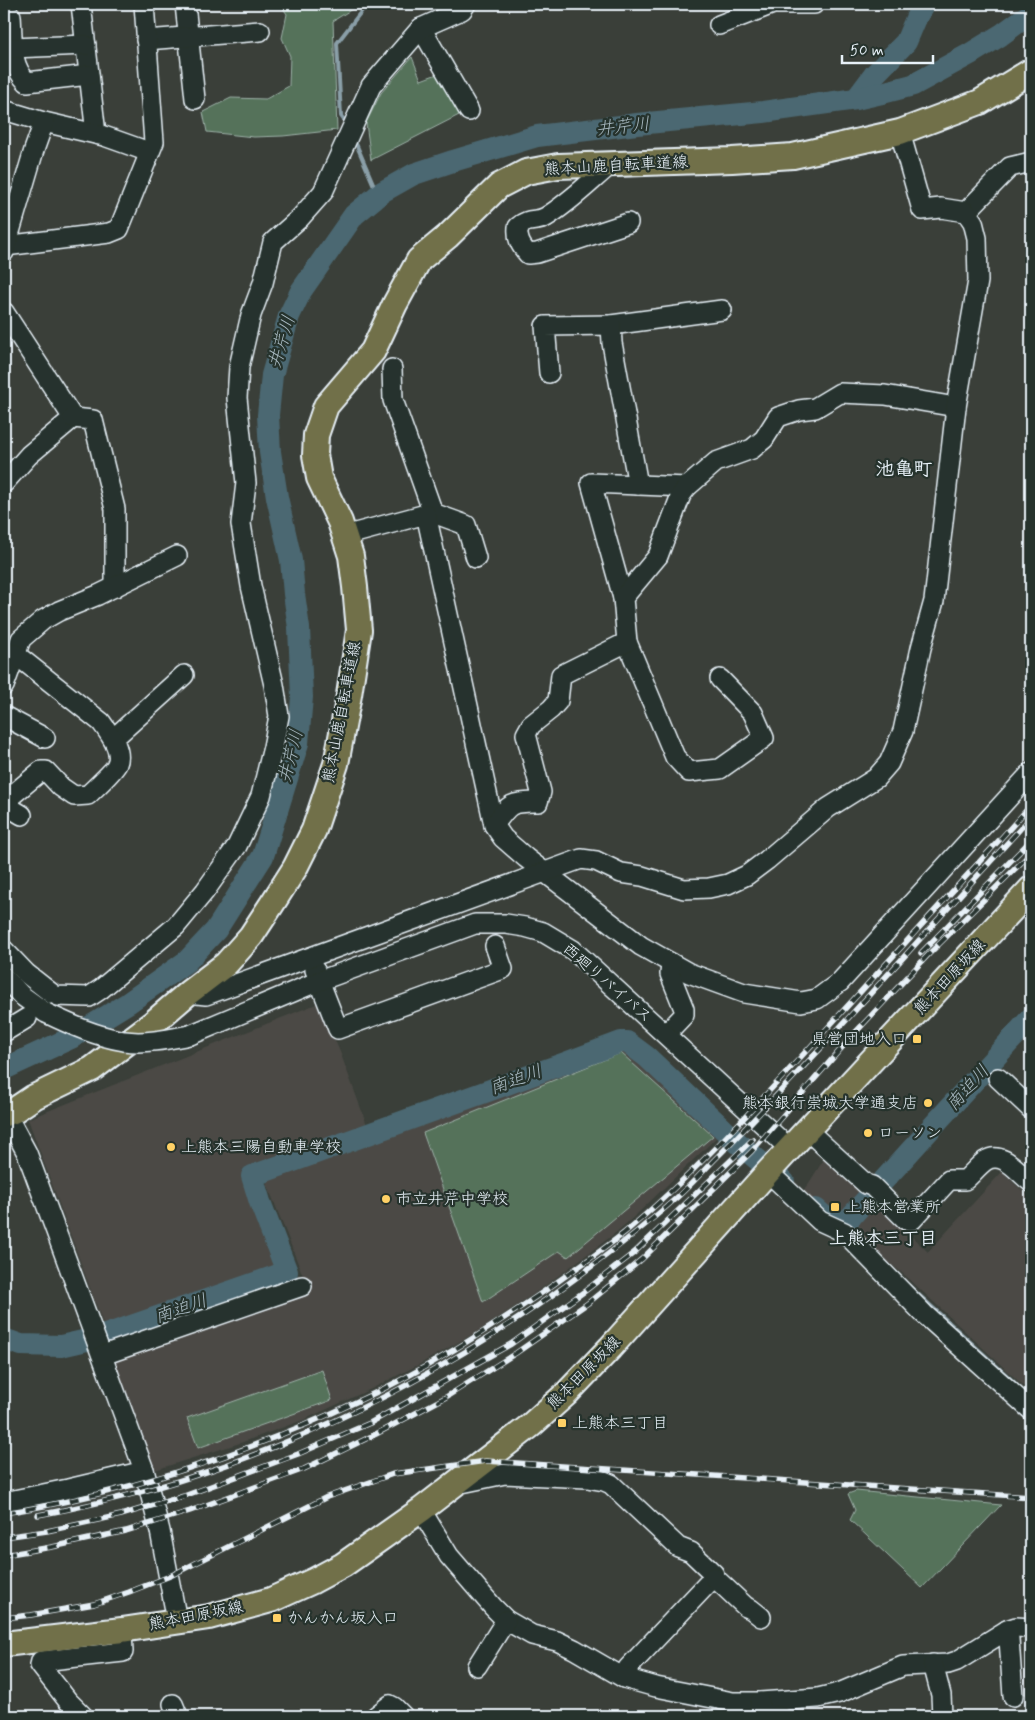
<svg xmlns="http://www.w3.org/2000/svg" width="1035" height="1720" viewBox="0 0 1035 1720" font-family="Mynerve,'Klee One',sans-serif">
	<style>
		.built { fill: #4b4a45 }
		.green { fill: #54725a; stroke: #9eb2a9 }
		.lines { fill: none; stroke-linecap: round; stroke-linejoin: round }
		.stream { stroke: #8a9fa8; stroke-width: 4 }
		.river { stroke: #4b6872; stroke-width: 22 }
		.minor-casing { stroke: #e8f1f8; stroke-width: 22 }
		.major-casing { stroke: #e8f1f8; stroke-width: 28 }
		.minor { stroke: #26332d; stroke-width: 19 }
		.major { stroke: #71704a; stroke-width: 24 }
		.rail-casing { stroke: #e8f1f8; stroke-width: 5.5 }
		.rail { stroke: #26332d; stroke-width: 4; stroke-dasharray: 11; stroke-linecap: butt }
		.minor-bridge-casing { stroke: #e8f1f8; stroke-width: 22; stroke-linecap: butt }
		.minor-bridge { stroke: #26332d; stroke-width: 19 }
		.poi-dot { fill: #ffd166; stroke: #26332d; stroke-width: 2 }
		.labels { text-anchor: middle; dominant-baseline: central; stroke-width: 4.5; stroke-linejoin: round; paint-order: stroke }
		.street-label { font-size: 16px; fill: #e8f1f8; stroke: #26332d }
		.poi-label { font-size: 16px; fill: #e8f1f8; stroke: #26332d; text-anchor: start }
		.water-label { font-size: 18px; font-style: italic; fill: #a9bac2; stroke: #26332d }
		.neighbourhood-label { font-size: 18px; font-weight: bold; fill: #e8f1f8; stroke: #26332d }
		.quarter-label { font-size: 19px; font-weight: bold; fill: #e8f1f8; stroke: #26332d }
	</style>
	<rect width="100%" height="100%" fill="#3a3f39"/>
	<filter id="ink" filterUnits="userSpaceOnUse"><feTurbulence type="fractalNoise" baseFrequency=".02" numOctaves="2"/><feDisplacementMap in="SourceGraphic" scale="10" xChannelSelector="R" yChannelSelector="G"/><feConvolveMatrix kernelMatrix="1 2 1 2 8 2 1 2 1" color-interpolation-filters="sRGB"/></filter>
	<g filter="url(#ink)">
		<!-- built -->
		<g class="built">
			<path d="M319 1003 340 1052 367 1125 242 1170 276 1269 105 1329 28 1119Z"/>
			<path d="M629 1048 719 1135 636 1215 613 1235 538 1291 480 1330 420 1364 371 1389 303 1420 240 1443 155 1470 117 1367 111 1344 303 1276 267 1184 272 1178Z"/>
			<path d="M826 1156 928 1252 1002 1172 1031 1199V1393L908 1278 844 1225 823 1219 800 1197Z"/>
		</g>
		<!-- green -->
		<g class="green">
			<path d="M280 4H360L333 21 337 130 283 136 254 137 207 132 203 112 231 98 266 99 289 86 290 56 282 38 287 14Z"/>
			<path d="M412 57 421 80 440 73 461 114 371 160 366 123 381 93Z"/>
			<path d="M621 1053 713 1136 568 1257 559 1251 483 1302 423 1133Z"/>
			<path d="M322 1370 332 1400 198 1448 187 1418Z"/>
			<path d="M856 1491 1001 1505 922 1588 850 1520 855 1510 848 1494Z"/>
		</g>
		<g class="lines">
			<!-- stream -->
			<g class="stream">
				<path d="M347 124 341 116 337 43 367 4"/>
				<path d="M354 139 378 195"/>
				<path d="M908 1285 1015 1383"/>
			</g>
			<!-- river -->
			<g class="river">
				<path d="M856 99 874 75 906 42 917 16 924 4"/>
				<path d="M4 1069 73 1037 128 1003 187 961 216 930 263 856 298 743 302 697 299 628 294 594 291 560 277 497 270 452 268 415 272 375 289 316 301 291 354 215 382 192 414 174 453 161 537 136 637 124 763 112 856 99 882 93 913 85 970 54 1001 35 1031 13"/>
				<path d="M816 1209 825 1217 846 1222 1031 1018"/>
				<path d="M4 1339 21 1345 61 1346 100 1337 287 1272 260 1202 252 1176 565 1063 621 1042H627L647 1057 738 1143 784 1182"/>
			</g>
			<!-- minor casing -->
			<g class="minor-casing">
				<g id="minor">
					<path d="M81 4 96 134"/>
					<path d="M185 4 195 99"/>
					<path d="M777 4H814"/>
					<path d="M4 13 11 16C13 39 9 64 27 82L89 75"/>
					<path d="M719 25 773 4"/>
					<path d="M421 28 469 111"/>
					<path d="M146 40 260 31"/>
					<path d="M12 48 86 45"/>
					<path d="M4 110 44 122 104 136 149 152"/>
					<path d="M610 165C589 183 569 203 546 217 536 223 529 217 518 227 517 239 520 245 528 254L537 253 628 223"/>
					<path d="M966 212 1010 167 1031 162"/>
					<path d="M5 246 109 233 119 229 154 142 144 4"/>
					<path d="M4 252 34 150 44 122"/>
					<path d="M4 312 73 418 29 455 4 483"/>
					<path d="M611 325 722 310"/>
					<path d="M392 369 393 400 433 513 466 525 476 558"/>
					<path d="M549 373 545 326 611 325 612 343 638 485"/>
					<path d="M73 418 93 420 115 509V587"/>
					<path d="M344 536 426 514 494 825 503 838 526 858 641 946 689 973 744 993 801 1002 817 999 840 982 1031 773"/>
					<path d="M623 598 591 483 687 487"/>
					<path d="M627 642 675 757 689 772 720 769 764 738 753 713 720 679"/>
					<path d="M4 686 21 639 43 620 59 611 98 595 177 556"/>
					<path d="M4 716 45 738"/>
					<path d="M113 739 184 675"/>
					<path d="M4 802 41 771H46L61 787 74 796 88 795C94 789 115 770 117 764 123 750 109 733 101 722L15 654"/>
					<path d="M4 804 22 815"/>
					<path d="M494 825C511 802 509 803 538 802L541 792 526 734 531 725 551 709 558 701 561 675 627 642 623 598 658 556 681 495 687 487 716 462 752 449 764 439 778 417 799 410 815 408 840 393 885 395 956 407"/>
					<path d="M4 950 27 974 55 996 89 997 101 989 176 926 205 891 237 846 261 796 273 747 279 716 274 685 251 586 241 524 246 483 237 398 239 367 251 315 263 283 273 242 300 218 323 192 371 86 421 28 462 10 466 4"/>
					<path d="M315 970 338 1029 503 969 495 946"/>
					<path d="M4 977 21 995 46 1013"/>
					<path d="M188 993 206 995 581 859 596 861 621 873 642 876 684 889 709 888 728 884 747 875 767 860 828 808 876 778 889 763 903 731 921 648 934 601 956 407 978 281 977 238 973 222 966 212 941 208 922 210 900 132"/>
					<path d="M4 1032 27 1018"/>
					<path d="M666 1034 684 1015V1009L670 974 671 963"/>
					<path d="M190 1035 319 981 475 924H506L525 927 543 932 573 950 790 1149"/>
					<path d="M998 1078 1031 1109"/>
					<path d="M4 1110 27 1153 144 1470 160 1531 177 1621"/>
					<path d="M808 1131 866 1184 872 1186 906 1220H912L949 1180H965C972 1174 978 1166 985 1161 1003 1149 1019 1174 1031 1182"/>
					<path d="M768 1172 820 1221 844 1232 924 1314 1031 1410"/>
					<path d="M103 1355 302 1286"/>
					<path d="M457 1484 505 1474 587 1478 604 1481 611 1484 678 1547 691 1552 714 1574V1577L628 1668 624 1678"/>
					<path d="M4 1502 68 1489 136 1473 144 1470"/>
					<path d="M421 1510 449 1556 493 1607 506 1620 532 1635 557 1641 574 1649 624 1678 656 1687 733 1702H760L818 1698 839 1693 903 1666 948 1664 957 1661 1007 1630 1016 1627 1031 1628"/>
					<path d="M714 1577 746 1607 751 1609 761 1617"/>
					<path d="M1007 1630 1009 1639 1013 1696"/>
					<path d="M933 1664 941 1695 942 1716"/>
					<path d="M477 1666 506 1620"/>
					<path d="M760 1702V1709L762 1715 780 1716"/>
					<path d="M173 1704 178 1716"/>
					<path d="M83 1716 68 1701 40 1665 41 1661 123 1652 122 1630"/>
					<path d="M376 1716 390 1705 394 1707 403 1716"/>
				</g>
			</g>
			<!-- major casing -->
			<g class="major-casing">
				<g id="major">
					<path d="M4 1114 13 1111 34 1097 92 1069 153 1023 188 993 226 964 251 936 272 904 295 868 314 830 336 764 349 695 359 630 355 587 351 556 340 522 319 478 315 455 316 435 326 406 373 351 395 304 419 260 448 236 499 186 526 172 558 166 732 160 793 156 900 132 980 102 1031 71"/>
					<path d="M4 1644 122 1630 209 1617 271 1600 313 1581 343 1565 421 1510 530 1426 567 1393 610 1348 768 1172 1031 889"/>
				</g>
			</g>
			<!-- minor -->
			<use href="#minor" class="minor"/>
			<!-- major -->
			<use href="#major" class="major"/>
			<!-- rail casing -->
			<g class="rail-casing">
				<g id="rail">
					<path d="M921 953 1031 840"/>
					<path d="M4 1513C125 1494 248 1453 358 1401 424 1371 486 1331 546 1290 572 1271 599 1253 624 1233 691 1177 751 1111 810 1047 884 966 958 886 1031 805"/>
					<path d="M38 1515C223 1482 397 1404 551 1296 593 1266 635 1235 674 1200 689 1187 703 1171 718 1156 753 1121 787 1084 821 1048 891 971 961 894 1031 817"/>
					<path d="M4 1537 47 1531 121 1515 184 1496 298 1454 370 1423 511 1344 585 1291 635 1252 753 1139"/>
					<path d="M4 1555 52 1547 126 1531 190 1511 304 1469 376 1434 446 1397 516 1353 588 1303 642 1259 752 1151 853 1035 929 954 1031 853"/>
					<path d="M4 1618 31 1615 94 1604 129 1592 170 1576 327 1497 393 1474 486 1461 1031 1497"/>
				</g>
			</g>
			<!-- rail -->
			<use href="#rail" class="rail"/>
			<!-- minor-bridge casing -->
			<g class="minor-bridge-casing">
				<path id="minor-bridge" d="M46 1013C71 1025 96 1036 124 1041 146 1044 169 1039 190 1035"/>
			</g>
			<!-- minor-bridge -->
			<use href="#minor-bridge" class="minor-bridge"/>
		</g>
	</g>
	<!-- markers -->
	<g class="poi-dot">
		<rect x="912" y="1034" width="10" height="10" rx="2.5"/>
		<circle cx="928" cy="1103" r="5"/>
		<circle cx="868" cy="1133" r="5"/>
		<circle cx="171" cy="1147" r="5"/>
		<circle cx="386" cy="1199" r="5"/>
		<rect x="830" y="1202" width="10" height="10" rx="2.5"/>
		<rect x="557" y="1418" width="10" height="10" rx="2.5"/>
		<rect x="272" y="1613" width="10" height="10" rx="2.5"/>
	</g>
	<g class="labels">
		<!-- street labels -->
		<g class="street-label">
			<text transform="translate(616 166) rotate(-3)">熊本山鹿自転車道線</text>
			<text transform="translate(342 712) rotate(-79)">熊本山鹿自転車道線</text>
			<text transform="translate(950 977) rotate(-47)">熊本田原坂線</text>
			<text transform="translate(607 983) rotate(41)">西廻りバイパス</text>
			<text transform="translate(584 1373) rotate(-45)">熊本田原坂線</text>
			<text transform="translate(196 1616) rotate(-11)">熊本田原坂線</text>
		</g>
		<!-- poi labels -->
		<g class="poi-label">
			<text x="907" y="1039" text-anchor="end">県営団地入口</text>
			<text x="918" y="1103" text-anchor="end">熊本銀行崇城大学通支店</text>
			<text x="878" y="1133">ローソン</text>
			<text x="181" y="1147">上熊本三陽自動車学校</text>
			<text x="396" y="1199">市立井芹中学校</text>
			<text x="845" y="1207">上熊本営業所</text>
			<text x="572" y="1423">上熊本三丁目</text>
			<text x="287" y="1618">かんかん坂入口</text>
		</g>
		<!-- water labels -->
		<g class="water-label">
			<text transform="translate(623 127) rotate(-6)">井芹川</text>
			<text transform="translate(282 342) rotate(-73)">井芹川</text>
			<text transform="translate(291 756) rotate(-76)">井芹川</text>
			<text transform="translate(516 1080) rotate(-20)">南迫川</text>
			<text transform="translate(968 1088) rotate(-48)">南迫川</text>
			<text transform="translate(181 1309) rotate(-19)">南迫川</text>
		</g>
		<!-- neighbourhood labels -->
		<g class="neighbourhood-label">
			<text x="883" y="1239">上熊本三丁目</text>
		</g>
		<!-- quarter labels -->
		<g class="quarter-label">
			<text x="904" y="469">池亀町</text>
		</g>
	</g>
	<!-- margin -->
	<rect width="1035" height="1720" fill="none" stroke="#26332d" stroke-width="20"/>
	<rect x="10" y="10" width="1015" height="1700" fill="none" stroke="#e8f1f8" stroke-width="2" filter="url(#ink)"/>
	<!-- scale -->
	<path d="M842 55v8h91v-8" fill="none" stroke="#e8f1f8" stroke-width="2.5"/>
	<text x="850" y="55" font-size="15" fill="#e8f1f8" stroke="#26332d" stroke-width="4" paint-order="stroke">50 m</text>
</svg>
